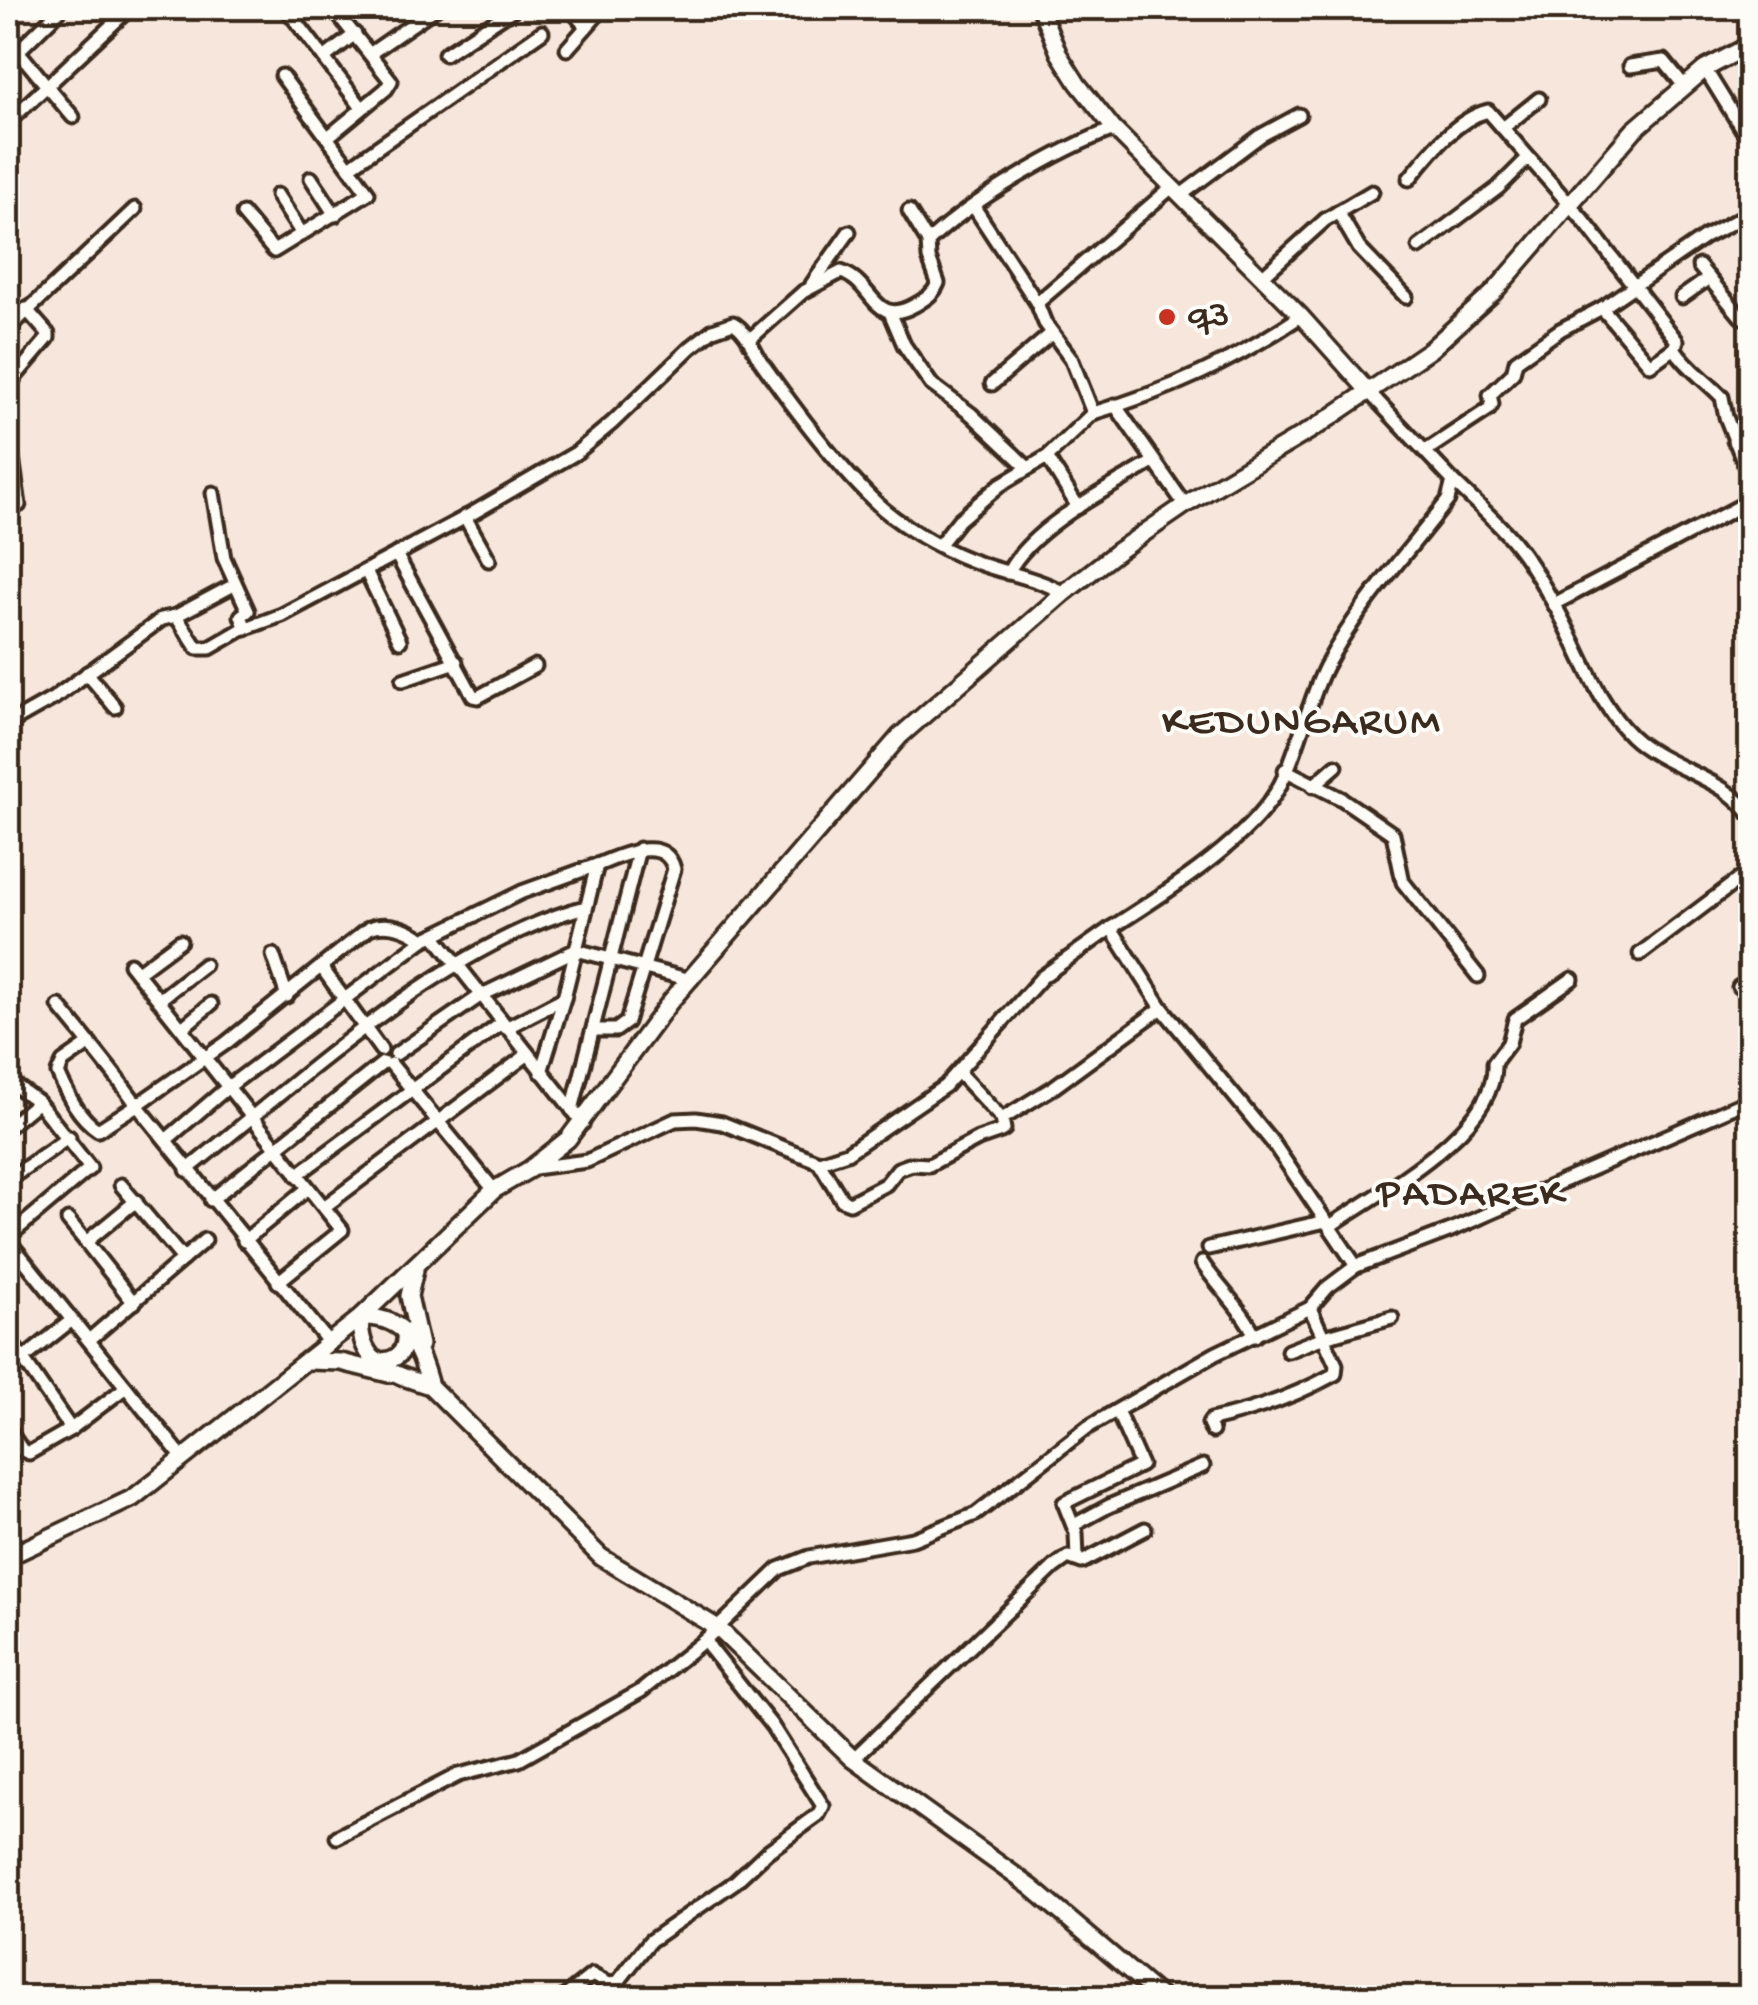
<svg xmlns="http://www.w3.org/2000/svg" width="1758" height="2005" viewBox="0 0 1758 2005" font-family="'Gochi Hand',sans-serif">
	<style>
		.lines { fill: none; stroke-linecap: round; stroke-linejoin: round }
		.minor-casing { stroke: #3b2a1e; stroke-width: 19 }
		.tertiary-casing { stroke: #3b2a1e; stroke-width: 21 }
		.secondary-casing { stroke: #3b2a1e; stroke-width: 22 }
		.minor { stroke: #fdfcf7; stroke-width: 11 }
		.tertiary { stroke: #fdfcf7; stroke-width: 14 }
		.secondary { stroke: #fdfcf7; stroke-width: 15 }
		.poi-dot { fill: #c8321e; stroke: #fdfcf7; stroke-width: 4 }
		.labels { text-anchor: middle; dominant-baseline: central; stroke-width: 8; stroke-linejoin: round; paint-order: stroke }
		.poi-label { font-size: 38px; fill: #3b2a1e; stroke: #fdfcf7; text-anchor: start }
		.quarter-label { font-size: 42px; letter-spacing: 2.5px; fill: #3b2a1e; stroke: #fdfcf7 }
	</style>
	<rect width="100%" height="100%" fill="#f6e6db"/>
	<filter id="ink" filterUnits="userSpaceOnUse"><feTurbulence type="fractalNoise" baseFrequency=".01" numOctaves="2"/><feDisplacementMap in="SourceGraphic" scale="20" xChannelSelector="R" yChannelSelector="G"/><feConvolveMatrix kernelMatrix="1 2 1 2 8 2 1 2 1" color-interpolation-filters="sRGB"/></filter>
	<g filter="url(#ink)">
		<g class="lines">
			<!-- minor casing -->
			<g class="minor-casing">
				<g id="minor">
					<path d="M286 8 362 108"/>
					<path d="M570 8 586 27"/>
					<path d="M8 39 47 86 8 122"/>
					<path d="M567 49 603 8"/>
					<path d="M371 53 436 8"/>
					<path d="M445 54 515 8"/>
					<path d="M324 58 355 34"/>
					<path d="M8 61 62 8"/>
					<path d="M1630 66 1664 61 1685 87"/>
					<path d="M1705 69 1750 142"/>
					<path d="M73 117 47 86 130 8"/>
					<path d="M1503 128 1539 99"/>
					<path d="M328 137 386 89 391 81 333 8"/>
					<path d="M351 166 542 32"/>
					<path d="M8 171 10 169"/>
					<path d="M311 178 335 215"/>
					<path d="M1409 179C1430 153 1456 119 1488 111L1584 221 1677 341 1674 348C1688 369 1706 380 1722 397L1726 417 1750 478"/>
					<path d="M277 195 302 234"/>
					<path d="M1181 195 1260 136 1299 115"/>
					<path d="M909 211 928 242"/>
					<path d="M1338 212 1359 248 1406 297"/>
					<path d="M243 214 274 251 368 193 282 76"/>
					<path d="M1419 247 1498 188 1528 158"/>
					<path d="M1699 266 1741 317 1750 310"/>
					<path d="M1262 277 1325 220 1372 192"/>
					<path d="M812 284 849 232"/>
					<path d="M1682 297 1709 278"/>
					<path d="M1037 303 1172 187"/>
					<path d="M1602 308 1650 365 1674 348"/>
					<path d="M890 312 904 345 931 384 971 414 1028 468"/>
					<path d="M8 329 135 209"/>
					<path d="M749 340 803 292 841 272C874 282 873 329 915 305 925 299 933 295 938 283L929 258 928 242C972 200 1057 150 1114 129"/>
					<path d="M992 384 1052 333"/>
					<path d="M8 385 48 338V334L26 309"/>
					<path d="M1368 391 1453 481 1448 500C1406 555 1359 604 1326 666 1305 707 1297 763 1271 800 1236 849 1161 896 1111 928L1162 1008 1273 1143 1356 1266 1451 1230 1750 1100"/>
					<path d="M1115 405 1185 505"/>
					<path d="M1093 413C1171 390 1234 361 1301 316"/>
					<path d="M1734 441 1750 434"/>
					<path d="M8 446 12 457 19 505"/>
					<path d="M1427 450 1489 409 1492 404 1490 395 1513 373 1516 361 1560 330 1602 308 1705 237 1750 213"/>
					<path d="M1047 457 1078 507"/>
					<path d="M1453 481C1474 502 1499 522 1517 546 1531 563 1543 585 1554 604 1579 646 1595 701 1631 736 1666 769 1727 778 1750 815"/>
					<path d="M213 493 224 558 248 611 241 616 246 629"/>
					<path d="M465 517 489 560"/>
					<path d="M940 544 959 520 1000 485 1047 457 1093 413 1071 358 1045 323 1037 303 974 207"/>
					<path d="M396 554 473 696 478 697 535 666"/>
					<path d="M366 571 400 641"/>
					<path d="M1008 573C1031 527 1109 488 1153 462"/>
					<path d="M1554 604 1750 501"/>
					<path d="M176 616 234 585"/>
					<path d="M87 673 115 707"/>
					<path d="M403 680 456 662"/>
					<path d="M8 724 54 698 162 619 176 616 197 648H210L241 630 282 615 468 516 576 453 612 423 690 348 713 330 733 323C749 332 753 352 764 366 796 411 841 472 883 509 910 532 950 554 984 565 1011 574 1038 579 1064 593"/>
					<path d="M1285 770 1342 799 1393 834 1403 882 1478 976"/>
					<path d="M1313 786 1336 766"/>
					<path d="M434 935 522 892 597 865 564 998 541 1072"/>
					<path d="M1640 954 1750 871"/>
					<path d="M273 955 287 996"/>
					<path d="M130 964 342 1230 278 1282"/>
					<path d="M322 968 381 1050"/>
					<path d="M137 973 180 941"/>
					<path d="M1739 987 1750 983"/>
					<path d="M159 1000 204 965"/>
					<path d="M59 1006C86 1039 113 1071 137 1105L98 1130C79 1118 67 1094 58 1073L63 1062 90 1043"/>
					<path d="M182 1028 211 1004"/>
					<path d="M506 1028 564 998"/>
					<path d="M593 1030H616L627 1022 674 869C665 833 619 857 597 865"/>
					<path d="M396 1054 480 996 576 950 691 980"/>
					<path d="M391 1064 494 1190"/>
					<path d="M958 1072 1002 1119 1054 1087 1162 1008"/>
					<path d="M8 1080 38 1102 90 1168 8 1237"/>
					<path d="M572 1110 639 849"/>
					<path d="M8 1127 38 1102"/>
					<path d="M166 1140 228 1087 423 940"/>
					<path d="M819 1162 842 1200 850 1203 886 1184 898 1169 912 1164 929 1165 978 1139 1001 1131 1004 1129 1002 1119"/>
					<path d="M534 1168 587 1161 675 1120 696 1119 722 1123 819 1162 847 1153 945 1086 1042 977 1111 928"/>
					<path d="M187 1170C298 1082 448 942 586 907"/>
					<path d="M297 1175 502 1023"/>
					<path d="M8 1180 69 1137"/>
					<path d="M211 1200 383 1063"/>
					<path d="M324 1207 527 1055"/>
					<path d="M68 1220 86 1242"/>
					<path d="M1330 1226C1379 1192 1498 1130 1494 1063L1509 1043 1515 1019 1572 979"/>
					<path d="M8 1240 183 1458"/>
					<path d="M244 1241 307 1189"/>
					<path d="M1209 1248 1326 1221"/>
					<path d="M183 1259 205 1240"/>
					<path d="M1202 1263C1219 1288 1243 1310 1255 1336"/>
					<path d="M134 1303 86 1242 136 1201"/>
					<path d="M8 1338 23 1359 72 1320"/>
					<path d="M89 1340 183 1259 121 1185"/>
					<path d="M330 1344 137 1105 226 1043 369 928C387 921 408 928 423 940L434 935 583 1123"/>
					<path d="M1288 1351 1324 1337 1392 1318"/>
					<path d="M8 1371 23 1359 71 1429 126 1387"/>
					<path d="M8 1429 22 1450 29 1453 71 1429"/>
					<path d="M1212 1431 1209 1423 1211 1420C1253 1411 1297 1395 1335 1374L1336 1365 1310 1308"/>
					<path d="M1074 1525 1109 1506 1203 1466"/>
					<path d="M1077 1558 1076 1533 1064 1503 1141 1465 1117 1411"/>
					<path d="M853 1759 1054 1567 1068 1557 1082 1562 1145 1529"/>
					<path d="M337 1837 458 1775 519 1760 641 1691 706 1639 779 1569 809 1557 913 1539 976 1514 1088 1427 1215 1354 1310 1308 1328 1287 1356 1266"/>
					<path d="M563 1998 592 1975 609 1984 617 1983 650 1941 735 1882 767 1852 818 1815 823 1806 772 1726 710 1648 706 1639"/>
				</g>
			</g>
			<!-- tertiary casing -->
			<g class="tertiary-casing">
				<path id="tertiary" d="M1040 8 1059 54 1078 84 1114 129 1301 316 1368 391"/>
			</g>
			<!-- secondary casing -->
			<g class="secondary-casing">
				<g id="secondary">
					<path d="M415 1270 409 1296 420 1345"/>
					<path d="M308 1361 341 1362 389 1374"/>
					<path d="M376 1361C396 1362 407 1353 405 1332"/>
					<path d="M430 1386C420 1348 407 1315 361 1317 356 1363 393 1374 430 1386L601 1557 718 1628 853 1759 1031 1887 1162 1998"/>
					<path d="M8 1557 133 1498 361 1317 494 1190 530 1169 568 1139 670 1002 900 736 1064 593 1118 551 1185 505 1319 425 1431 349 1494 292 1634 130 1705 69 1750 45"/>
				</g>
			</g>
			<!-- minor -->
			<use href="#minor" class="minor"/>
			<!-- tertiary -->
			<use href="#tertiary" class="tertiary"/>
			<!-- secondary -->
			<use href="#secondary" class="secondary"/>
		</g>
	</g>
	<!-- markers -->
	<circle class="poi-dot" cx="1167" cy="317" r="10"/>
	<g class="labels">
		<!-- poi labels -->
		<g class="poi-label">
			<text x="1187" y="317">q3</text>
		</g>
		<!-- quarter labels -->
		<g class="quarter-label">
			<text x="1302" y="724">KEDUNGARUM</text>
			<text x="1471" y="1196">PADAREK</text>
		</g>
	</g>
	<!-- margin -->
	<rect width="1758" height="2005" fill="none" stroke="#fdfcf7" stroke-width="40"/>
	<rect x="20" y="20" width="1718" height="1965" fill="none" stroke="#3b2a1e" stroke-width="4" filter="url(#ink)"/>
</svg>
